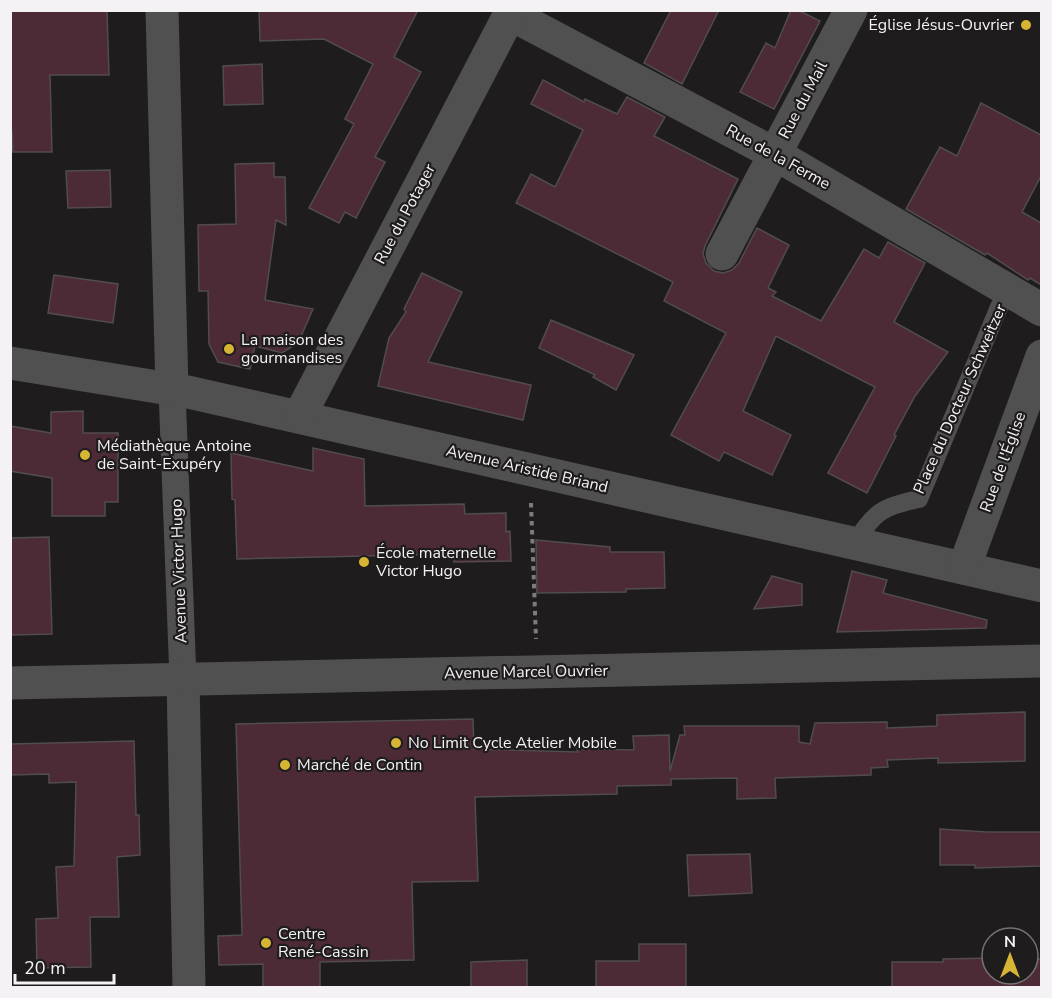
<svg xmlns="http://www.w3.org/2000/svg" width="1052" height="998" viewBox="0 0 1052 998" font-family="'Nunito Sans',sans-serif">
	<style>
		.building { fill: #4c2b36; stroke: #514c4d; stroke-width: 1.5 }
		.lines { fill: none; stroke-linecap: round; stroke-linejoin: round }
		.path { stroke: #7e7b7d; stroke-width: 4; stroke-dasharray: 4.5 4.5; stroke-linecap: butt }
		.service { stroke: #515051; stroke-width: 18 }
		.pedestrian { stroke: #515051; stroke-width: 27 }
		.minor { stroke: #515051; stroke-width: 33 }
		.poi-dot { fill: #d6b534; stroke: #1f1c1e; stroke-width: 2 }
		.labels { text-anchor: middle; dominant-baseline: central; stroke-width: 4.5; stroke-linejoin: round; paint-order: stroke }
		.poi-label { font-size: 16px; fill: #f4f2f4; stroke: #1f1c1e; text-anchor: start }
		.street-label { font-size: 16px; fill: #f4f2f4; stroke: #1f1c1e }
	</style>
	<rect width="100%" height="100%" fill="#1f1c1e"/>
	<!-- building -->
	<g class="building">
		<path d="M10 10H107L109 75H50L52 152H13L12 132H10Z"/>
		<path d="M259 10H418L394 57 421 72 375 157 385 162 356 218 345 212 339 223 309 208 354 124 345 119 373 64 324 39 260 41Z"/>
		<path d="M671 10H719L682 84 644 63Z"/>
		<path d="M791 10H798L820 21 774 109 740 92 766 43 775 48Z"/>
		<path d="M262 64 263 104 224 105 223 66Z"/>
		<path d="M543 80 584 102 585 99 617 114 627 97 665 117 654 136 738 179 705 246 703 254 706 263 714 271 723 273 732 270 739 263 757 228 789 245 768 288 776 292 772 296 821 321 864 249 879 258 888 242 925 263 894 322 948 352 915 396 894 435 896 436 867 493 828 473 875 387 776 336 743 411 791 435 772 475 724 452 719 461 671 435 726 333 664 301 673 282 516 203 531 174 555 187 583 130 531 104Z"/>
		<path d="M981 103 1041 135V176L1022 212 1041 223V285L1030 278 1028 280 987 253 985 255 906 209 940 147 957 156Z"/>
		<path d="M274 163V177H285L286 225 276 220 265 300 313 309 298 343 282 353 255 346 250 369 218 362 209 344 208 291H199L198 225 236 224 235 164Z"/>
		<path d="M110 170 111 207 68 208 66 171Z"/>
		<path d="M422 273 462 292 428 362 531 385 523 420 378 386 389 338 406 312 404 309Z"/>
		<path d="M54 275 118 284 113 323 48 313Z"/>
		<path d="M551 320 634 355 616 390 593 377 595 375 539 348Z"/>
		<path d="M83 411V433H118V502H105V516H52V478L10 471V426L51 433V412Z"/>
		<path d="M313 448 364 459 365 506 464 504 465 514 506 513V532L510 531 511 561 454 562V554L237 559 235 500 232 499 231 453 313 471Z"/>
		<path d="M49 537 52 634 10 635V538Z"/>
		<path d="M536 540 610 547V552H664L665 588 626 589V592L537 593Z"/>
		<path d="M852 571 887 580 883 593 987 620 986 628 837 632Z"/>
		<path d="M772 576 802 584V605L754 609Z"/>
		<path d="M1025 712V761L938 763V758L887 760 888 767 871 768V775L775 778 776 798 737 799V778L671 779V785L617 786V794L475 797 478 881 412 882 414 960 320 962V987H263V964L219 965 218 936 242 935 236 724 473 719 474 749 578 752 577 749 634 750 633 736 669 735 670 771 680 735H685L684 726H799V742L810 744 815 723 887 722V728L937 726V715Z"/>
		<path d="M134 741 136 815H139L140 855 117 857 119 917H90L91 967 37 968 36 919 58 918 56 867 74 866 76 782 49 783V774L10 775V744Z"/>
		<path d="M940 829 987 832H1041V866L975 868V865H940Z"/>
		<path d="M750 854 752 893 689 896 687 855Z"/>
		<path d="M639 944H686V987H596V961H639Z"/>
		<path d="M992 958V974H1028V959H1041V987H892V962H943V959Z"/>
		<path d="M527 960V987H471V962Z"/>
	</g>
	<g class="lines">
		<!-- path -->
		<path class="path" d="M531 503 536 639"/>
		<!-- service -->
		<path class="service" d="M854 544C874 512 883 506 919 499L999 307 1009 292"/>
		<!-- pedestrian -->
		<path class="pedestrian" d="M172 390 183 679"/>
		<!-- minor -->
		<g class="minor">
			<path d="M162 10 172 390"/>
			<path d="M510 14 775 154 1042 310"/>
			<path d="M722 254 851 10"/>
			<path d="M10 363 188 392 1042 586"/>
			<path d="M299 417 512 10"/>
			<path d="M964 568 1042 356"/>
			<path d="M183 679 189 988"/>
			<path d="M10 683 1042 661"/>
		</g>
	</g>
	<!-- markers -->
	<g class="poi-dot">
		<circle cx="1026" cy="25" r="6"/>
		<circle cx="229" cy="349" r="6"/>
		<circle cx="85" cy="455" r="6"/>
		<circle cx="364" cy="562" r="6"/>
		<circle cx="396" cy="743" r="6"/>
		<circle cx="285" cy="765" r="6"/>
		<circle cx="266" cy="943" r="6"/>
	</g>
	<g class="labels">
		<!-- poi labels -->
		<g class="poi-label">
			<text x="1014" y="25" text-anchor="end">Église Jésus-Ouvrier</text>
			<text x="241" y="340">La maison des<tspan x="241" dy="18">gourmandises</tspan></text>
			<text x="97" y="446">Médiathèque Antoine<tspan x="97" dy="18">de Saint-Exupéry</tspan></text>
			<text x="376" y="553">École maternelle<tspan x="376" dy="18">Victor Hugo</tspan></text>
			<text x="408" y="743">No Limit Cycle Atelier Mobile</text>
			<text x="297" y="765">Marché de Contin</text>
			<text x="278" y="934">Centre<tspan x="278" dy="18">René-Cassin</tspan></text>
		</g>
		<!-- street labels -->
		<g class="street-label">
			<text transform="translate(803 100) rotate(-62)">Rue du Mail</text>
			<text transform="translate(778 157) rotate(29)">Rue de la Ferme</text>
			<text transform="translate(405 214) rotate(-62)">Rue du Potager</text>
			<text transform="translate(960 399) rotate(-66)">Place du Docteur Schweitzer</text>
			<text transform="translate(1003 462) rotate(-70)">Rue de l'Église</text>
			<text transform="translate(527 469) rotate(13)">Avenue Aristide Briand</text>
			<text transform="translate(179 571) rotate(-92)">Avenue Victor Hugo</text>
			<text transform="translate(526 672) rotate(-1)">Avenue Marcel Ouvrier</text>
		</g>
	</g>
	<!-- border -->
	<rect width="1052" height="998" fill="none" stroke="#f4f2f4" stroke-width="24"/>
	<!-- north arrow -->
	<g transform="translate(1010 956)"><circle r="28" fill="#1f1c1e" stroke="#747274" stroke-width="1.5"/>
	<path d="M0-4.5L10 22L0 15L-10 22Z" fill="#d6b534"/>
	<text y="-9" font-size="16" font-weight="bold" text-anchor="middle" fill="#f4f2f4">N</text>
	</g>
	<!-- scale -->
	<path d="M15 974v9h99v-9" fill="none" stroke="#f4f2f4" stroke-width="3"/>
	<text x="24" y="974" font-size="18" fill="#f4f2f4" stroke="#1f1c1e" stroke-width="4.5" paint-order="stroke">20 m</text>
</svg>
